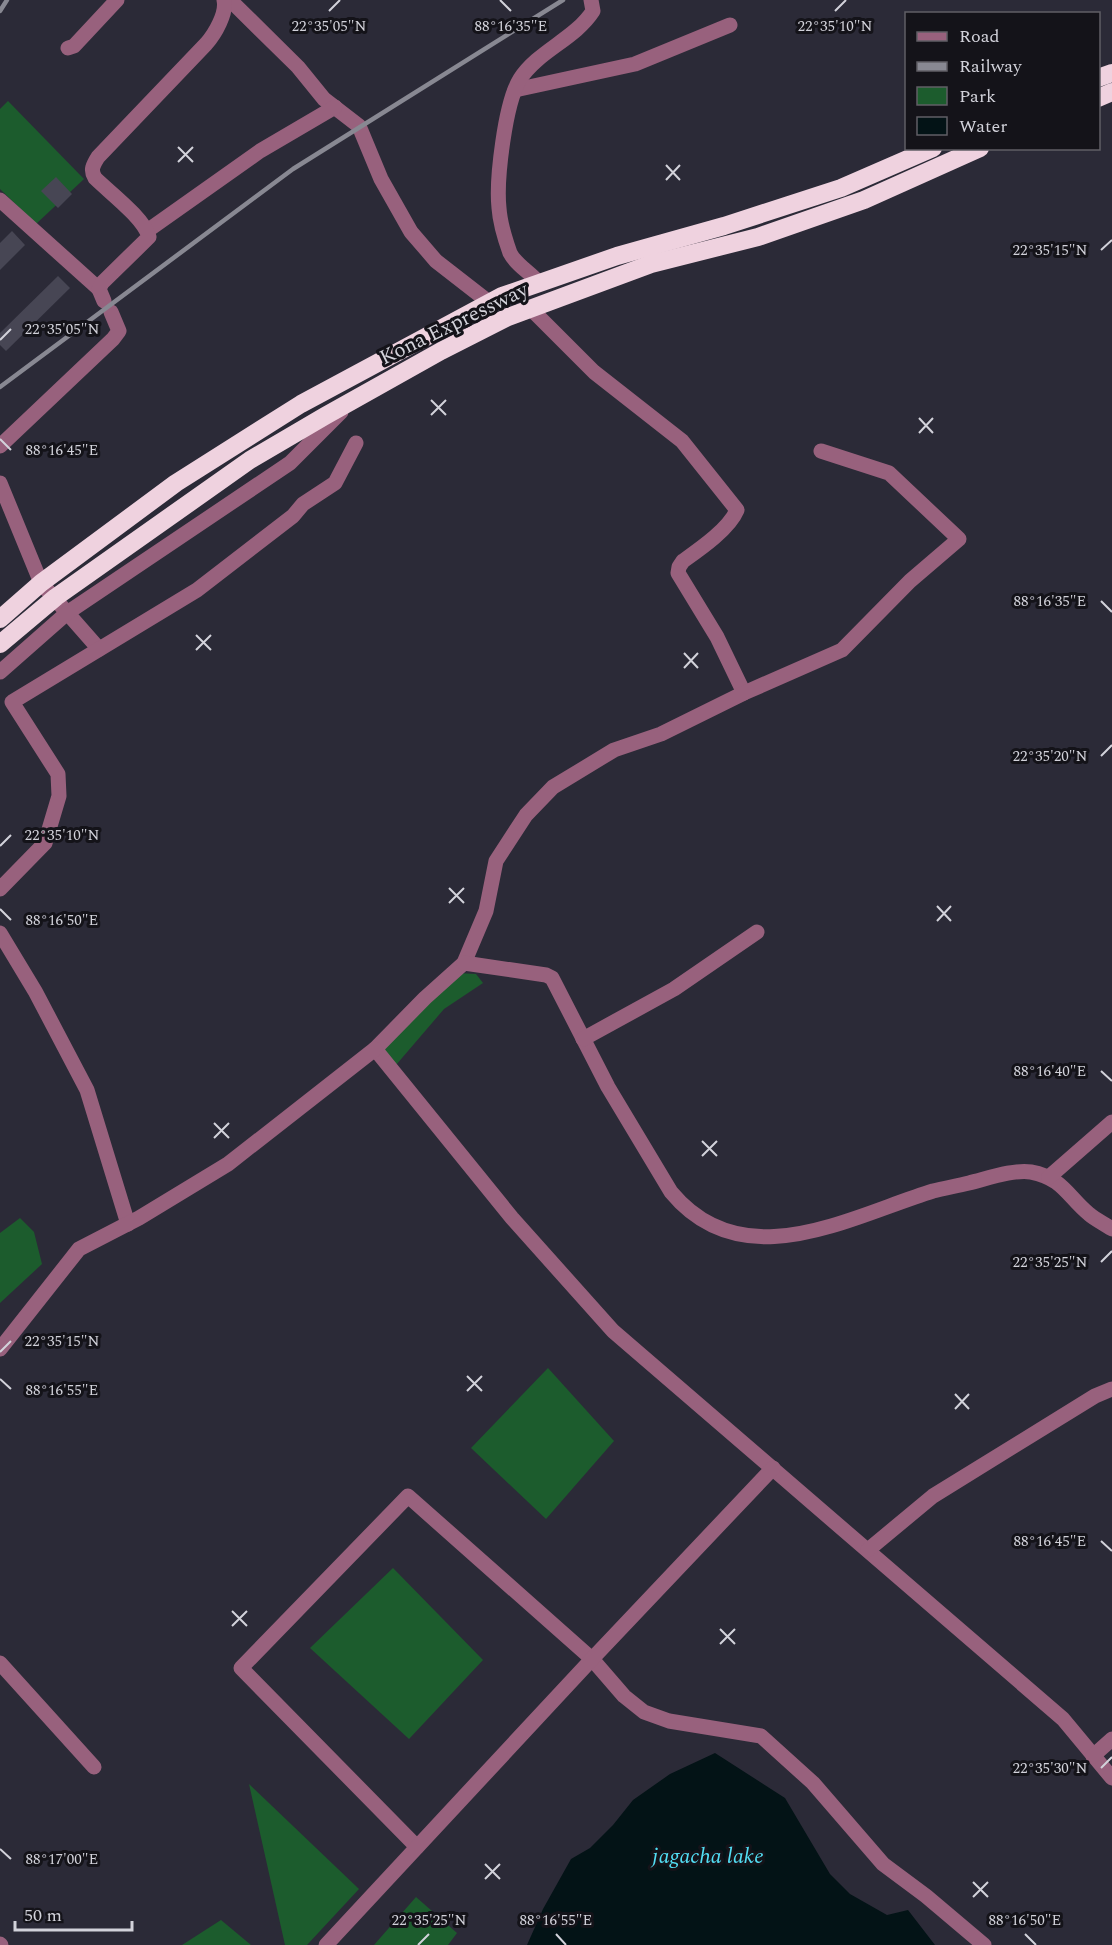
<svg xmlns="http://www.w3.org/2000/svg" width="1112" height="1945" viewBox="0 0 1112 1945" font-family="Spectral,serif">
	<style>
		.green { fill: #1c5c2d }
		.water { fill: #031316 }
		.building { fill: #474654 }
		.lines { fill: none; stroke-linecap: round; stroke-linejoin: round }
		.minor { stroke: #98617d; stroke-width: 15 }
		.highway { stroke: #efd2df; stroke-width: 18 }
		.rail { stroke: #888892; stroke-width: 4.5 }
		.ticks { fill: none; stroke: #d2d2da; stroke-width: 2 }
		.labels { text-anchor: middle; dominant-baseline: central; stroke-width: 6; stroke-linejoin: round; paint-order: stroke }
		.street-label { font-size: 21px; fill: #d2d2da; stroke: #141319 }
		.water-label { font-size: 22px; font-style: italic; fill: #52ddf3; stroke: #141319 }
		.ticks-label { font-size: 15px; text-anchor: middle; fill: #d2d2da; stroke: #141319; stroke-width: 6; stroke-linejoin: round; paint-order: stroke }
	</style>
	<rect width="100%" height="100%" fill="#2b2a37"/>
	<!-- green -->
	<g class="green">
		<path d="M8 101 84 179 36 224 0 189V109Z"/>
		<path d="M457 973 476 974 483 983 444 1009 396 1065 377 1049Z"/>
		<path d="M20 1218 34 1232 42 1264 0 1303V1233Z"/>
		<path d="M548 1368 614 1441 546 1519 471 1448Z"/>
		<path d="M393 1568 483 1660 409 1739 310 1648Z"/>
		<path d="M249 1784 359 1889 307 1945H285Z"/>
		<path d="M416 1897 457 1933 448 1945H374Z"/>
		<path d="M221 1920 251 1945H182Z"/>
	</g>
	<!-- water -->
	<path class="water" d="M715 1753 785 1798 830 1874 850 1894 887 1915 908 1910 935 1945H527L543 1909 571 1859 590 1848 613 1825 633 1800 670 1774Z"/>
	<!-- building -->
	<g class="building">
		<path d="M56 177 72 194 58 208 41 191Z"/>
		<path d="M12 231 25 245 0 270V243Z"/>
		<path d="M58 276 70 288 6 351 0 345V333Z"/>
	</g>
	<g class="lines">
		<!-- minor -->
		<g class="minor">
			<path d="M230 0 298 67 324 99 359 126 381 179 411 232 436 261 490 303"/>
			<path d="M68 48 74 46 117 0"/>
			<path d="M515 90 635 64 730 25"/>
			<path d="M0 200 99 289"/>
			<path d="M147 231 260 151 335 107"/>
			<path d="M538 282C530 272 516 265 510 253 505 239 500 223 499 208 496 180 505 103 520 79 538 51 575 39 593 11L591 0"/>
			<path d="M104 301 99 289 102 283 149 237C144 218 109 192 95 178 90 170 93 165 98 157L206 44C215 34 227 13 224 0"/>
			<path d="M531 309 594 372 682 441 737 510C729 529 700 549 683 561L679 567 678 573 717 637 744 693"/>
			<path d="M0 446 113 339 119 331 111 312"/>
			<path d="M821 451 889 473 959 539 910 581 842 650 744 693 661 734 614 750 553 787 526 815 496 861 486 911 464 963 425 998 375 1049 512 1218 613 1331 1063 1719 1112 1778"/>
			<path d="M0 483 41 583 99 649"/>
			<path d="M0 672 67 613 290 463 341 412"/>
			<path d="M0 889 45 843 59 796 58 774 12 702 197 590 293 516 303 504 335 483 356 443"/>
			<path d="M0 933 35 991 87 1090 128 1224"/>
			<path d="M464 963 546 975 552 978 608 1087 671 1192C743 1279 849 1217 933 1191 945 1188 957 1186 969 1183 986 1179 1014 1169 1031 1172 1063 1178 1068 1197 1089 1214 1096 1220 1105 1224 1112 1229"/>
			<path d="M583 1039 674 989 757 932"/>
			<path d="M1049 1177 1112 1122"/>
			<path d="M0 1349 79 1249 139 1218 228 1164 375 1049"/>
			<path d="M868 1550 933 1496 1095 1396 1112 1389"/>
			<path d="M0 1663 94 1767"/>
			<path d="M1093 1756 1112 1739"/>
			<path d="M417 1847 241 1668 408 1496 592 1659 624 1696 644 1712 669 1721 761 1736 813 1783 883 1864 926 1896 984 1945"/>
			<path d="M0 1944 1 1945"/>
			<path d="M326 1945 592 1659 773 1468"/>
		</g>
		<!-- highway -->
		<g class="highway">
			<path d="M1098 78 1112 73"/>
			<path d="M1098 98 1112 92"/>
			<path d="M0 619 41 583 176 483 301 404 502 296 617 256 724 226 841 188 933 148"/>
			<path d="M0 644 56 597 250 460 325 416 441 351 508 317 651 264 758 237 864 200 980 148"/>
		</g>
		<!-- rail -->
		<g class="rail">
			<path d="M0 11 7 0"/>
			<path d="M0 387 293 169 563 0"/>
		</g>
	</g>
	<!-- ticks -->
	<path class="ticks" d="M500 0 511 11M329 11 340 0M835 11 846 0M178 147 193 162M178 162 193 147M666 165 680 180M666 180 680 165M1101 250 1112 240M0 340 11 329M431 400 446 415M431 415 446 400M919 418 933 433M919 433 933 418M0 439 11 450M1101 601 1112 612M196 635 211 650M196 650 211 635M684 653 698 668M684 668 698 653M1101 756 1112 745M0 846 11 835M449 888 464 903M449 903 464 888M937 906 951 921M0 909 11 920M937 921 951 906M1101 1071 1112 1081M214 1123 229 1138M214 1138 229 1123M702 1141 717 1156M702 1156 717 1141M1101 1262 1112 1251M0 1352 11 1341M467 1376 482 1391M0 1379 11 1389M467 1391 482 1376M955 1394 969 1409M955 1409 969 1394M1101 1541 1112 1551M232 1611 247 1626M232 1626 247 1611M720 1629 735 1644M720 1644 735 1629M1101 1768 1112 1757M0 1849 11 1859M485 1864 500 1879M485 1879 500 1864M973 1882 988 1897M973 1897 988 1882M556 1934 566 1945M1025 1934 1036 1945M418 1945 429 1934"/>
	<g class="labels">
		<!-- street labels -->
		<g class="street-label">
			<text transform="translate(454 324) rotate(-26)">Kona Expressway</text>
		</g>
		<!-- water labels -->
		<g class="water-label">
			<text x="708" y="1856">jagacha lake</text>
		</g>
	</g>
	<g class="ticks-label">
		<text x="329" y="31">22°35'05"N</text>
		<text x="511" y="31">88°16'35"E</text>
		<text x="835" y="31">22°35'10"N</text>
		<text x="1050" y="255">22°35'15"N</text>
		<text x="62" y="334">22°35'05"N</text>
		<text x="62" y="455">88°16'45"E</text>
		<text x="1050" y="606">88°16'35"E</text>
		<text x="1050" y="761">22°35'20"N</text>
		<text x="62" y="840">22°35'10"N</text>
		<text x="62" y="925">88°16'50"E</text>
		<text x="1050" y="1076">88°16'40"E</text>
		<text x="1050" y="1267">22°35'25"N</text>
		<text x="62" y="1346">22°35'15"N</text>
		<text x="62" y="1395">88°16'55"E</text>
		<text x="1050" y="1546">88°16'45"E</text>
		<text x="1050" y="1773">22°35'30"N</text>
		<text x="62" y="1864">88°17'00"E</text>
		<text x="429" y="1925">22°35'25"N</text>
		<text x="556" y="1925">88°16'55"E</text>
		<text x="1025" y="1925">88°16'50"E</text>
	</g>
	<!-- legend -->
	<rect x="905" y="12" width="195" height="138" fill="#141319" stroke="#605f66" stroke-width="1.5"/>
	<rect x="917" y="32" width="30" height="9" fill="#98617d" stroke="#605f66" stroke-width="1.5"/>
	<text x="959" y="42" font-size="18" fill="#d2d2da">Road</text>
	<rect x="917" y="62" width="30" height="9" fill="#888892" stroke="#605f66" stroke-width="1.5"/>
	<text x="959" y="72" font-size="18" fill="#d2d2da">Railway</text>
	<rect x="917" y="87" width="30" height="18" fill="#1c5c2d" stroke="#605f66" stroke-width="1.5"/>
	<text x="959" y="102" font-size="18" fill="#d2d2da">Park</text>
	<rect x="917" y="117" width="30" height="18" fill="#031316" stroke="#605f66" stroke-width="1.5"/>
	<text x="959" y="132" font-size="18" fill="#d2d2da">Water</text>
	<!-- scale -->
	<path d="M15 1921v9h117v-9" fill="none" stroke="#d2d2da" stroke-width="3"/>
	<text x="24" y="1921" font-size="18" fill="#d2d2da" stroke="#141319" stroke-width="4.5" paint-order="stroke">50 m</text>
</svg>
